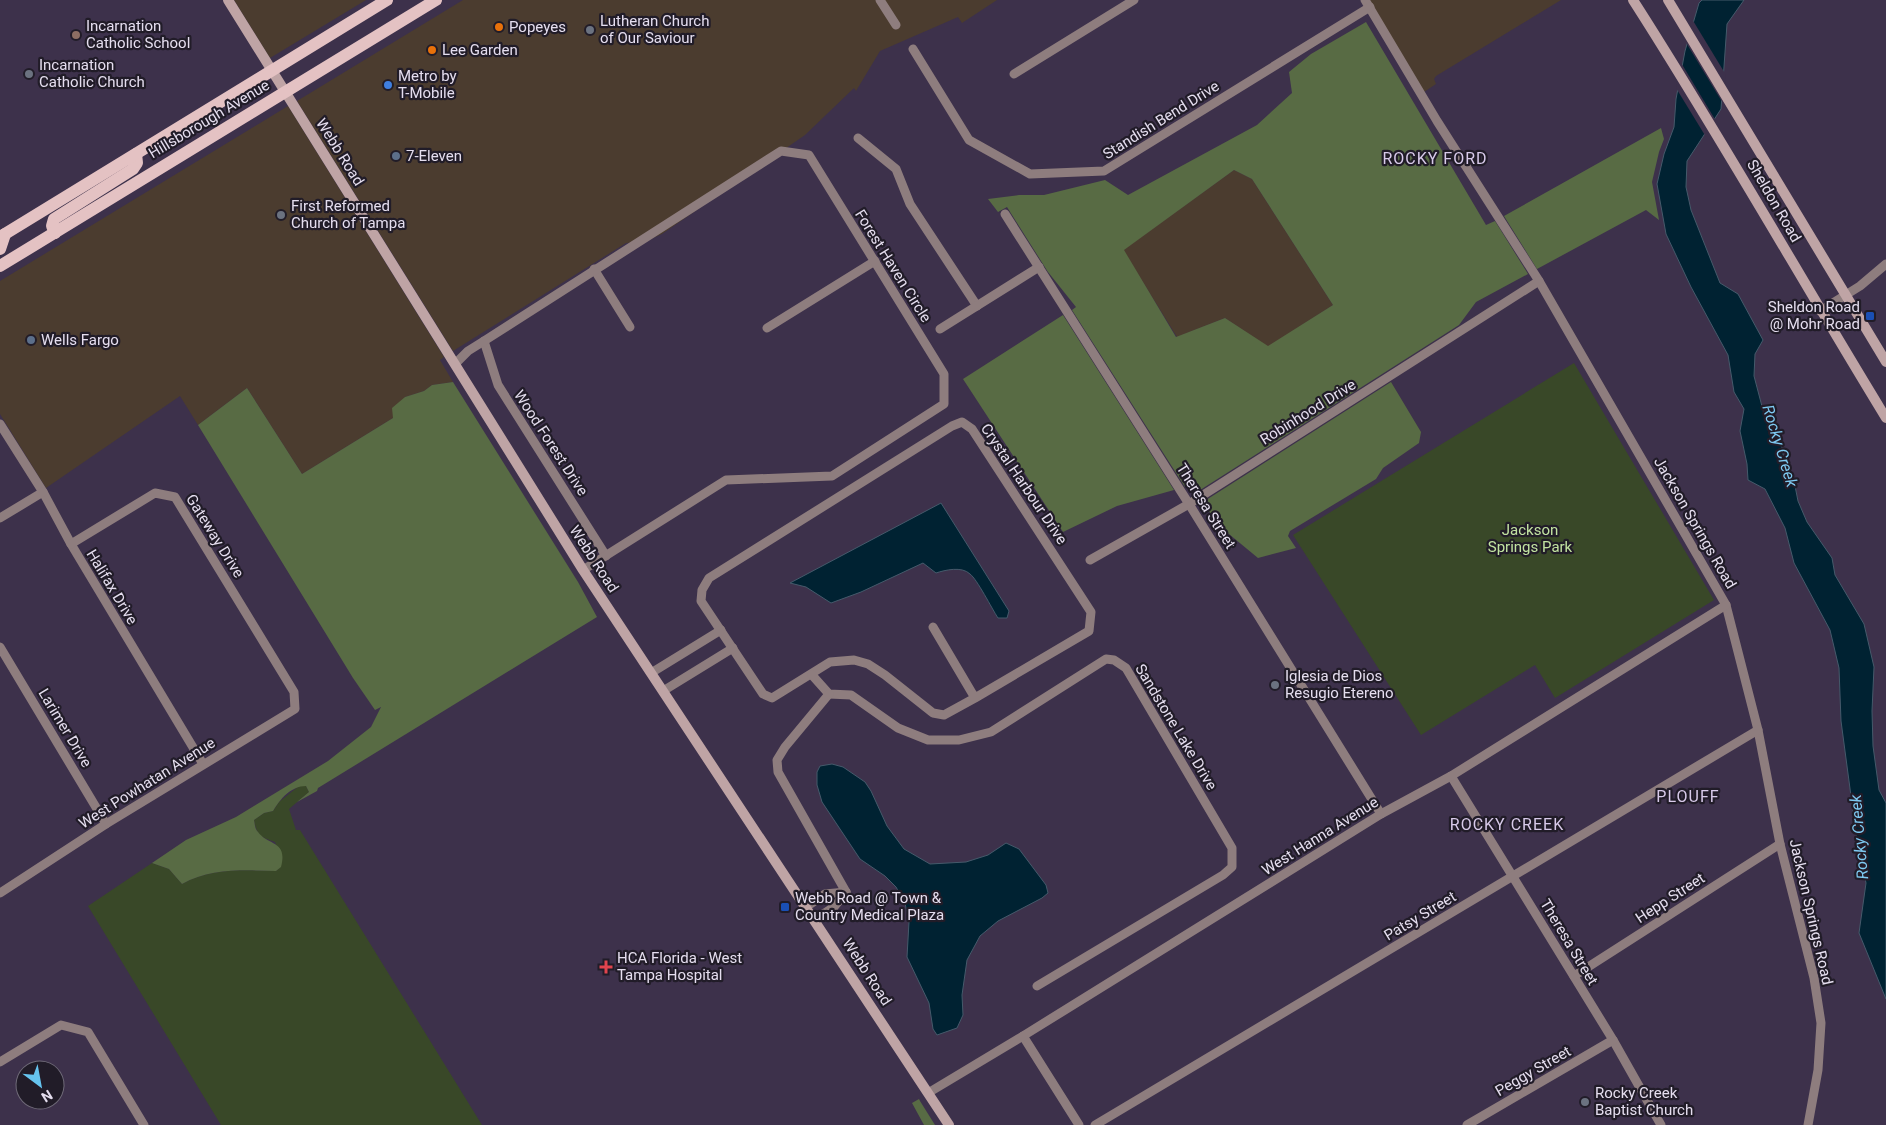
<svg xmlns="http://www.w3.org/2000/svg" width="1886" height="1125" viewBox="0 0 1886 1125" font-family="Roboto,sans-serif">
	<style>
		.commercial { fill: #4b3c2f }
		.green { fill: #394828 }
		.forest { fill: #586b44; fill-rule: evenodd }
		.water { fill: #002232; stroke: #455a6b }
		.pier { fill: #3d314b }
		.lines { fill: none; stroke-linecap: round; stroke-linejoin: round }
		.street { stroke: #8e7d7e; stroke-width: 9 }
		.secondary { stroke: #bfa4a5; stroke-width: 10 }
		.primary { stroke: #e4c2c3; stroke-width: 12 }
		.food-dot { fill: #e8710a; stroke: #211c28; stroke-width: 2 }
		.worship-dot { fill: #6b7280; stroke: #211c28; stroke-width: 2 }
		.education-dot { fill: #8d6e63; stroke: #211c28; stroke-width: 2 }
		.shop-dot { fill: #3f7fe0; stroke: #211c28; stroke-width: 2 }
		.service-dot { fill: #5c6f8a; stroke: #211c28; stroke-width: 2 }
		.transit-dot { fill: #1a4fb4; stroke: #211c28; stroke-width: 2 }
		.health-dot { fill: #e0444e; stroke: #211c28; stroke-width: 2 }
		.labels { text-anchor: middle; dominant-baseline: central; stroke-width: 4.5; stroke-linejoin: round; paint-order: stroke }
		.poi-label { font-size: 15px; fill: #e5deef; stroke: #211c28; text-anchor: start }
		.street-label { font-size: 15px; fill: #e5deef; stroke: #211c28 }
		.park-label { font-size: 15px; fill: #c2e3a1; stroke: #211c28 }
		.neighbourhood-label { font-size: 16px; letter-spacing: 1px; fill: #d8caea; stroke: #211c28 }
		.water-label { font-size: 16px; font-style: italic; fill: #7ec9f1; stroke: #211c28 }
	</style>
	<rect width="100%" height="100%" fill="#3d314b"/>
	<!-- commercial -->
	<g class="commercial">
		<path d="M234 0H366L270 58Z"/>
		<path d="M463 0H997L962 23 958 17 880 51 856 91 854 88 805 135 662 234 646 241 626 243 453 351 297 101Z"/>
		<path d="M1368 0H1561L1436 76 1434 79 1436 84 1424 92Z"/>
		<path d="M288 106 444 357 440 360 453 382 432 385 424 391 405 397 393 418 302 474 247 388 198 425 180 396 46 488 0 414V281Z"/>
		<path d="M1234 170 1252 179 1333 305 1268 347 1225 318 1177 337 1123 250Z"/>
	</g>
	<!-- green -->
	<g class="green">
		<path d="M1574 363 1714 600 1555 698 1535 665 1421 735 1293 535Z"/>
		<path d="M299 786H306L309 792 289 809 296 830H300L482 1125H221L88 906 152 863 169 869 182 884C211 868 244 870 276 871 286 862 279 853 275 842 261 837 257 836 254 820L264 813 273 811 279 802Z"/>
	</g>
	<!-- forest -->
	<g class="forest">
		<path d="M1366 22 1486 225 1495 221 1528 274 1476 302 1459 325 1197 492 1192 485 1185 487 1072 310 1076 307 1048 272 1007 207 998 212 988 199 1019 195H1044L1105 180 1128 195 1257 125 1292 93 1289 72 1311 54ZM1234 170 1252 179 1333 305 1268 346 1225 318 1176 337 1124 250Z"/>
		<path d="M1661 128 1664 139 1659 152 1652 182 1659 220 1646 210 1537 269 1504 216Z"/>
		<path d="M1063 315 1174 490 1117 506 1063 532 963 379Z"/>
		<path d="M453 382 578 582 597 617 318 788 317 791 297 802 309 792 306 786C291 786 280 799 273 811L264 813 254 820C255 825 255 829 258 832 268 846 288 840 281 867L276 871C244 870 211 868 182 884L169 869 152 863 186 840 236 817 328 761 371 727 381 707 375 710 353 678 198 425 247 388 302 474 393 418 392 408 405 397 424 391 432 385Z"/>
		<path d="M1391 382 1421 432 1419 443 1383 468 1376 479 1290 531 1288 536 1296 548 1258 558 1218 525 1203 502Z"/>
		<path d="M919 1099 920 1101 935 1125H924L912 1103Z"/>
	</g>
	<!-- water -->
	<g class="water">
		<path d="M1702 0H1744L1727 24 1721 109 1687 161 1686 187 1691 210 1720 283 1738 294 1763 340 1755 354 1754 376 1764 414 1773 425 1782 448 1784 461 1794 481 1798 501 1807 522 1832 558 1835 575 1864 624 1874 667 1872 711 1873 746 1879 790 1886 803V999L1859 933 1866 883 1857 841 1841 721 1839 668 1830 630 1794 563 1785 528 1765 489 1748 480 1747 464 1740 431 1744 409 1734 392 1728 355 1691 287 1666 234 1657 184 1664 154 1674 127 1676 99 1685 51 1699 3Z"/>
		<path d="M941 503 1009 611 1007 618H998C992 609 977 579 970 574 962 566 945 570 936 573L923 563 861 592 831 603 806 587 790 583Z"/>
		<path d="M832 764 843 767 865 782 871 791 887 826 904 849 930 864 966 862 988 855 1006 843 1019 849 1046 885 1048 893 1042 898 998 921 980 936 967 960 962 995 963 1015 957 1028 937 1035 933 1029 929 1003 907 957 909 922 905 903 896 887 885 876 860 859 822 802 817 785V772L820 766Z"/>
	</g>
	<!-- pier -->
	<g class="pier">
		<path d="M1692 19 1726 75 1724 105 1685 41Z"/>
		<path d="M1680 61 1716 121 1706 137 1676 88Z"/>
	</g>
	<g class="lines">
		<!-- street -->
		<g class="street">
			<path d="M880 0 896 25"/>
			<path d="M1365 0 1437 121 1539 281 1726 605 1758 730 1780 844 1814 978 1821 1023 1818 1070 1808 1125"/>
			<path d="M913 49 969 140 1030 174 1104 171 1370 7"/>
			<path d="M1014 74 1134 0"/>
			<path d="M858 138 896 169 910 204 977 306"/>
			<path d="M1005 214 1189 504 1381 814"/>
			<path d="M594 269 630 327"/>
			<path d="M1820 311 1860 286 1886 264"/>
			<path d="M767 328 875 261"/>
			<path d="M940 329 1039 267"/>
			<path d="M484 341 498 385 606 556"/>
			<path d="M455 364 468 351 484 341 781 151 809 155 944 374V404L832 476 726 480 583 570"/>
			<path d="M0 424 43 492 71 544 203 764"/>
			<path d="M0 518 43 492"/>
			<path d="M1090 560 1189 504 1539 281"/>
			<path d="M933 627 975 698 1089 631 1091 612 972 429 962 422 952 426 709 578 702 590 701 601 763 694 772 698 830 662 854 660 868 664 885 675 933 713 944 715 975 698"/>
			<path d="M0 647 106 824"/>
			<path d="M651 673 721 630"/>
			<path d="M812 675 829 694 851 695 898 728 928 740H959L991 732 1106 659 1114 660 1126 668 1232 848V867L1223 875 1037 986"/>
			<path d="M663 691 733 648"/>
			<path d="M829 694 785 747 777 760 778 772 846 892"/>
			<path d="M1451 776 1613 1040 1661 1125"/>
			<path d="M0 893 106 824 295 709 294 692 175 497 155 493 71 544"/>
			<path d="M806 907 825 894 846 892"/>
			<path d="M814 920 834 907 846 892"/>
			<path d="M1574 976 1780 844"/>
			<path d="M1023 1036 1079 1125"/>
			<path d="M0 1062 61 1025 88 1032 144 1125"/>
			<path d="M928 1093 1023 1036 1381 814 1451 776 1726 605"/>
			<path d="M1095 1125 1758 730"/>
			<path d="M1467 1125 1613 1040"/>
		</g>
		<!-- secondary -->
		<g class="secondary">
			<path d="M228 0 583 570 949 1125"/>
			<path d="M1633 0C1721 137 1801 279 1886 418"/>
			<path d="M1668 0 1886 362"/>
		</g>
		<!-- primary -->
		<g class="primary">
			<path d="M55 233 52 226 54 219 133 169 137 163 136 154"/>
			<path d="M0 237 387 0"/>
			<path d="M0 249 5 234"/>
			<path d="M0 266 436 0"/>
		</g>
	</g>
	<!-- markers -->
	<g class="food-dot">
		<circle cx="499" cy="27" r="5"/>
		<circle cx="432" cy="50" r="5"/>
	</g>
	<g class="worship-dot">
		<circle cx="590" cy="30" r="5"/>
		<circle cx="29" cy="74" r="5"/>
		<circle cx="281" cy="215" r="5"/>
		<circle cx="1275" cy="685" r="5"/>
		<circle cx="1585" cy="1102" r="5"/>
	</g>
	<circle class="education-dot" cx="76" cy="35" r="5"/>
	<circle class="shop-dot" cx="388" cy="85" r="5"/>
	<g class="service-dot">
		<circle cx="396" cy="156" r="5"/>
		<circle cx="31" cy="340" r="5"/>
	</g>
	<g class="transit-dot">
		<rect x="1865" y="311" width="10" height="10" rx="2.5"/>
		<rect x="780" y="902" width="10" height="10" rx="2.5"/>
	</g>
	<path class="health-dot" d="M603.5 959.5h5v5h5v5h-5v5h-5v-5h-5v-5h5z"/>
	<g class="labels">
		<!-- poi labels -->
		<g class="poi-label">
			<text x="600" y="21">Lutheran Church<tspan x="600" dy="17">of Our Saviour</tspan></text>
			<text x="86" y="26">Incarnation<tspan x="86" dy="17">Catholic School</tspan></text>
			<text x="509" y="27">Popeyes</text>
			<text x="442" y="50">Lee Garden</text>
			<text x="39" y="65">Incarnation<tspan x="39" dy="17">Catholic Church</tspan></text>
			<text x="398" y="76">Metro by<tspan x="398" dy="17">T-Mobile</tspan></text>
			<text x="406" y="156">7-Eleven</text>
			<text x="291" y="206">First Reformed<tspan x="291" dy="17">Church of Tampa</tspan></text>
			<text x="1860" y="307" text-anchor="end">Sheldon Road<tspan x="1860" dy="17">@ Mohr Road</tspan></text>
			<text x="41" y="340">Wells Fargo</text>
			<text x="1285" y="676">Iglesia de Dios<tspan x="1285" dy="17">Resugio Etereno</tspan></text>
			<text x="795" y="898">Webb Road @ Town &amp;<tspan x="795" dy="17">Country Medical Plaza</tspan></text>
			<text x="617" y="958">HCA Florida - West<tspan x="617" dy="17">Tampa Hospital</tspan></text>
			<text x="1595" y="1093">Rocky Creek<tspan x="1595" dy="17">Baptist Church</tspan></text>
		</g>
		<!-- street labels -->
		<g class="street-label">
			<text transform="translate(209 119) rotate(-31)">Hillsborough Avenue</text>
			<text transform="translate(1161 120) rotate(-32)">Standish Bend Drive</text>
			<text transform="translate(340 152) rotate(58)">Webb Road</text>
			<text transform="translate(1774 201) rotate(60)">Sheldon Road</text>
			<text transform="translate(893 266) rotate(58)">Forest Haven Circle</text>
			<text transform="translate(1308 412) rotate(-32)">Robinhood Drive</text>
			<text transform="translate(551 443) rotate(57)">Wood Forest Drive</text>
			<text transform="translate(1024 484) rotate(56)">Crystal Harbour Drive</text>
			<text transform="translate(1206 506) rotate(58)">Theresa Street</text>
			<text transform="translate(1695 523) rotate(60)">Jackson Springs Road</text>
			<text transform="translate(215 536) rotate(58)">Gateway Drive</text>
			<text transform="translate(594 559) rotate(57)">Webb Road</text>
			<text transform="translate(112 587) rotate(59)">Halifax Drive</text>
			<text transform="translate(1176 727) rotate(59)">Sandstone Lake Drive</text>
			<text transform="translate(65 728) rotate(59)">Larimer Drive</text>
			<text transform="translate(147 783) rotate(-32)">West Powhatan Avenue</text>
			<text transform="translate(1320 836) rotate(-32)">West Hanna Avenue</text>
			<text transform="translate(1670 898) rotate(-33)">Hepp Street</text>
			<text transform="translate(1811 912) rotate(77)">Jackson Springs Road</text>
			<text transform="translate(1420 916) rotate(-31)">Patsy Street</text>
			<text transform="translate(1569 942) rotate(59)">Theresa Street</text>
			<text transform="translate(867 972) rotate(57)">Webb Road</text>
			<text transform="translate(1533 1071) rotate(-30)">Peggy Street</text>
		</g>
		<!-- park labels -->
		<g class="park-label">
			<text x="1530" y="530">Jackson<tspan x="1530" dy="17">Springs Park</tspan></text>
		</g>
		<!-- neighbourhood labels -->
		<g class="neighbourhood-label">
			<text x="1435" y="158">ROCKY FORD</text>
			<text x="1688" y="796">PLOUFF</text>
			<text x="1507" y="824">ROCKY CREEK</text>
		</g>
		<!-- water labels -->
		<g class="water-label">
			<text transform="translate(1780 446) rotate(73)">Rocky Creek</text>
			<text transform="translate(1859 837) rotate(-95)">Rocky Creek</text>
		</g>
	</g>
	<!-- north arrow -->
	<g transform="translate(40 1085) rotate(148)"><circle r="24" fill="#211c28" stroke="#6f6a78"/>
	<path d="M0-4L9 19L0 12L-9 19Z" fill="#66c4ef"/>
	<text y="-8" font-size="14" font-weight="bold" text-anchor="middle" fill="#e5deef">N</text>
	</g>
</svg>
